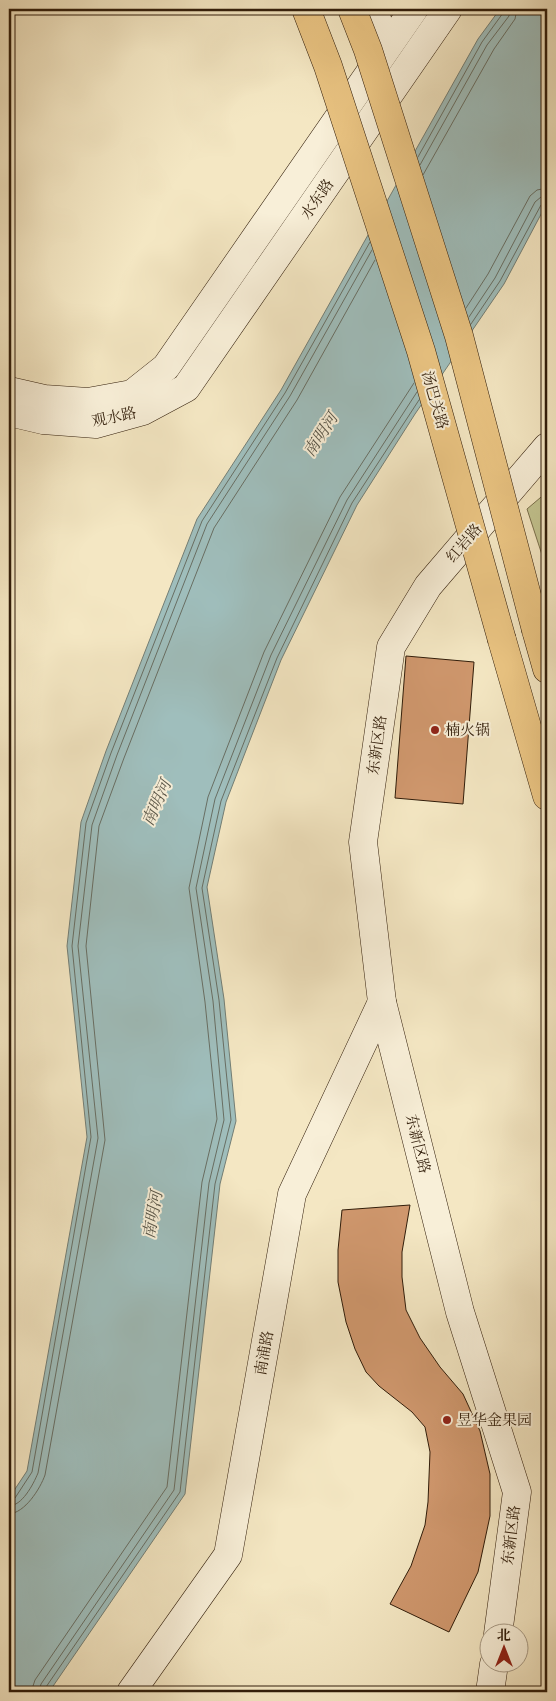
<svg xmlns="http://www.w3.org/2000/svg" width="556" height="1701" viewBox="0 0 556 1701" font-family="Alegreya,'Noto Serif SC',serif">
	<style>
		.green { fill: #c2c38f; stroke: #7a704c }
		.water { fill: #9fbebc; stroke: #737e75 }
		.lines { fill: none; stroke-linecap: round; stroke-linejoin: round }
		.shore { stroke: #686e63; stroke-width: 1 }
		.building { fill: #cf976d; stroke: #311d0a }
		.street-casing { stroke: #625038; stroke-width: 22 }
		.secondary-casing { stroke: #311d0a; stroke-width: 29 }
		.highway-casing { stroke: #311d0a; stroke-width: 29 }
		.street { stroke: #f8efd8; stroke-width: 20 }
		.secondary { stroke: #f8efd8; stroke-width: 28 }
		.highway { stroke: #eac482; stroke-width: 28 }
		.highway-bridge-casing { stroke: #311d0a; stroke-width: 29; stroke-linecap: butt }
		.highway-bridge { stroke: #eac482; stroke-width: 28 }
		.poi-dot { fill: #8f2418; stroke: #f8efd8; stroke-width: 2 }
		.labels { text-anchor: middle; dominant-baseline: central; stroke-width: 4; stroke-linejoin: round; paint-order: stroke }
		.street-label { font-size: 15px; fill: #311d0a; stroke: #f8efd8 }
		.poi-label { font-size: 15px; fill: #311d0a; stroke: #f8efd8; text-anchor: start }
		.water-label { font-size: 16px; font-style: italic; fill: #585548; stroke: #f8efd8 }
	</style>
	<rect width="100%" height="100%" fill="#f4e7c3"/>
	<filter id="stains"><feTurbulence type="fractalNoise" baseFrequency=".004" numOctaves="4"/><feColorMatrix values="0 0 0 0 .2 0 0 0 0 .09 0 0 0 0 .02 0 0 0 .5 -.17"/></filter>
	<radialGradient id="worn" r=".72"><stop offset=".6" stop-color="#630" stop-opacity="0"/><stop offset="1" stop-color="#630" stop-opacity=".3"/></radialGradient>
	<!-- green -->
	<path class="green" d="M547 492V570L527 509Z"/>
	<!-- water -->
	<path class="water" d="M500 9H547V203L504 284 415 414 357 505 281 660 226 802 207 887 224 999 236 1121 220 1184 185 1494 49 1692H9V1498L27 1471 87 1137 67 946 81 822 106 751 197 519 281 390 478 39Z"/>
	<g class="lines">
		<!-- shore -->
		<g class="shore">
			<path d="M418 157 482 42 503 13 504 9"/>
			<path d="M420 165 487 45 509 16 510 9"/>
			<path d="M423 175 494 49 515 19 517 9"/>
			<path d="M466 308 488 274 530 196 537 190 547 188"/>
			<path d="M469 317 495 278 535 202 541 197 547 196"/>
			<path d="M471 324 500 281 541 205 547 202"/>
			<path d="M9 1500 15 1498 32 1472 91 1137 72 946 86 823 111 753 202 521 285 393 370 242"/>
			<path d="M9 1506C22 1506 33 1485 38 1473L98 1138 78 946 92 825 117 755 207 524 290 396 372 250"/>
			<path d="M9 1514C25 1513 40 1489 45 1475L105 1140 86 946 99 826 124 758 214 528 297 400 375 260"/>
			<path d="M31 1692 35 1680 167 1487 202 1182 217 1119 205 1002 189 888 208 797 264 652 340 497 414 383"/>
			<path d="M39 1692 41 1684 174 1490 209 1183 224 1120 213 1001 196 888 215 799 271 655 347 500 417 392"/>
			<path d="M45 1692 46 1687 180 1492 215 1184 231 1120 219 1000 202 888 221 801 277 658 352 503 419 400"/>
		</g>
	</g>
	<!-- building -->
	<g class="building">
		<path d="M406 656 474 662 463 804 395 798Z"/>
		<path d="M410 1205 402 1252V1277L406 1310 420 1338 440 1367 463 1394 480 1431 490 1474V1516L478 1572 449 1632 390 1604 411 1566 425 1525 428 1502 430 1452 425 1427 412 1412 379 1386 366 1372 355 1349 346 1322 338 1282V1250L342 1210Z"/>
	</g>
	<g class="lines">
		<!-- street casing -->
		<g class="street-casing">
			<path id="street" d="M378 9 389 45"/>
		</g>
		<!-- secondary casing -->
		<g class="secondary-casing">
			<g id="secondary">
				<path d="M9 391 44 399 88 402 132 394 166 367 414 9"/>
				<path d="M9 412 43 420 96 424 143 411 186 388 448 9"/>
				<path d="M498 1634 517 1492 460 1312 382 1002 363 842 391 647 428 586 547 447"/>
				<path d="M131 1692 228 1555 292 1194 382 1002"/>
				<path d="M490 1692 494 1664"/>
			</g>
		</g>
		<!-- highway casing -->
		<g class="highway-casing">
			<g id="highway">
				<path d="M536 630 547 669"/>
				<path d="M502 640 547 796"/>
			</g>
		</g>
		<!-- street -->
		<use href="#street" class="street"/>
		<!-- secondary -->
		<use href="#secondary" class="secondary"/>
		<!-- highway -->
		<use href="#highway" class="highway"/>
		<!-- highway-bridge casing -->
		<g class="highway-bridge-casing">
			<g id="highway-bridge">
				<path d="M306 9 328 66 421 351 502 640"/>
				<path d="M352 9 368 50 459 336 536 630"/>
			</g>
		</g>
		<!-- highway-bridge -->
		<use href="#highway-bridge" class="highway-bridge"/>
	</g>
	<!-- markers -->
	<g class="poi-dot">
		<circle cx="435" cy="730" r="5"/>
		<circle cx="447" cy="1420" r="5"/>
	</g>
	<g class="labels">
		<!-- street labels -->
		<g class="street-label">
			<text transform="translate(317 199) rotate(-55)">水东路</text>
			<text transform="translate(435 400) rotate(74)">汤巴关路</text>
			<text transform="translate(114 417) rotate(-12)">观水路</text>
			<text transform="translate(464 543) rotate(-49)">红岩路</text>
			<text transform="translate(377 745) rotate(-82)">东新区路</text>
			<text transform="translate(418 1144) rotate(76)">东新区路</text>
			<text transform="translate(264 1353) rotate(-80)">南浦路</text>
			<text transform="translate(511 1535) rotate(-83)">东新区路</text>
		</g>
		<!-- poi labels -->
		<g class="poi-label">
			<text x="445" y="730">楠火锅</text>
			<text x="457" y="1420">昱华金果园</text>
		</g>
		<!-- water labels -->
		<g class="water-label">
			<text transform="translate(321 435) rotate(-57)">南明河</text>
			<text transform="translate(157 803) rotate(-66)">南明河</text>
			<text transform="translate(153 1215) rotate(-80)">南明河</text>
		</g>
	</g>
	<!-- margin -->
	<rect width="556" height="1701" fill="none" stroke="#f4e7c3" stroke-width="30"/>
	<rect x="10" y="10" width="536" height="1681" fill="none" stroke="#311d0a" stroke-width="2.5"/>
	<rect x="15" y="15" width="526" height="1671" fill="none" stroke="#311d0a"/>
	<!-- north arrow -->
	<g transform="translate(504 1648)"><circle r="24" fill="#f8efd8" stroke="#a89b86"/>
	<path d="M0-4L9 19L0 12L-9 19Z" fill="#8f2418"/>
	<text y="-8" font-size="14" font-weight="bold" text-anchor="middle" fill="#311d0a">北</text>
	</g>
	<rect width="100%" height="100%" filter="url(#stains)"/>
	<rect width="100%" height="100%" fill="url(#worn)"/>
</svg>
